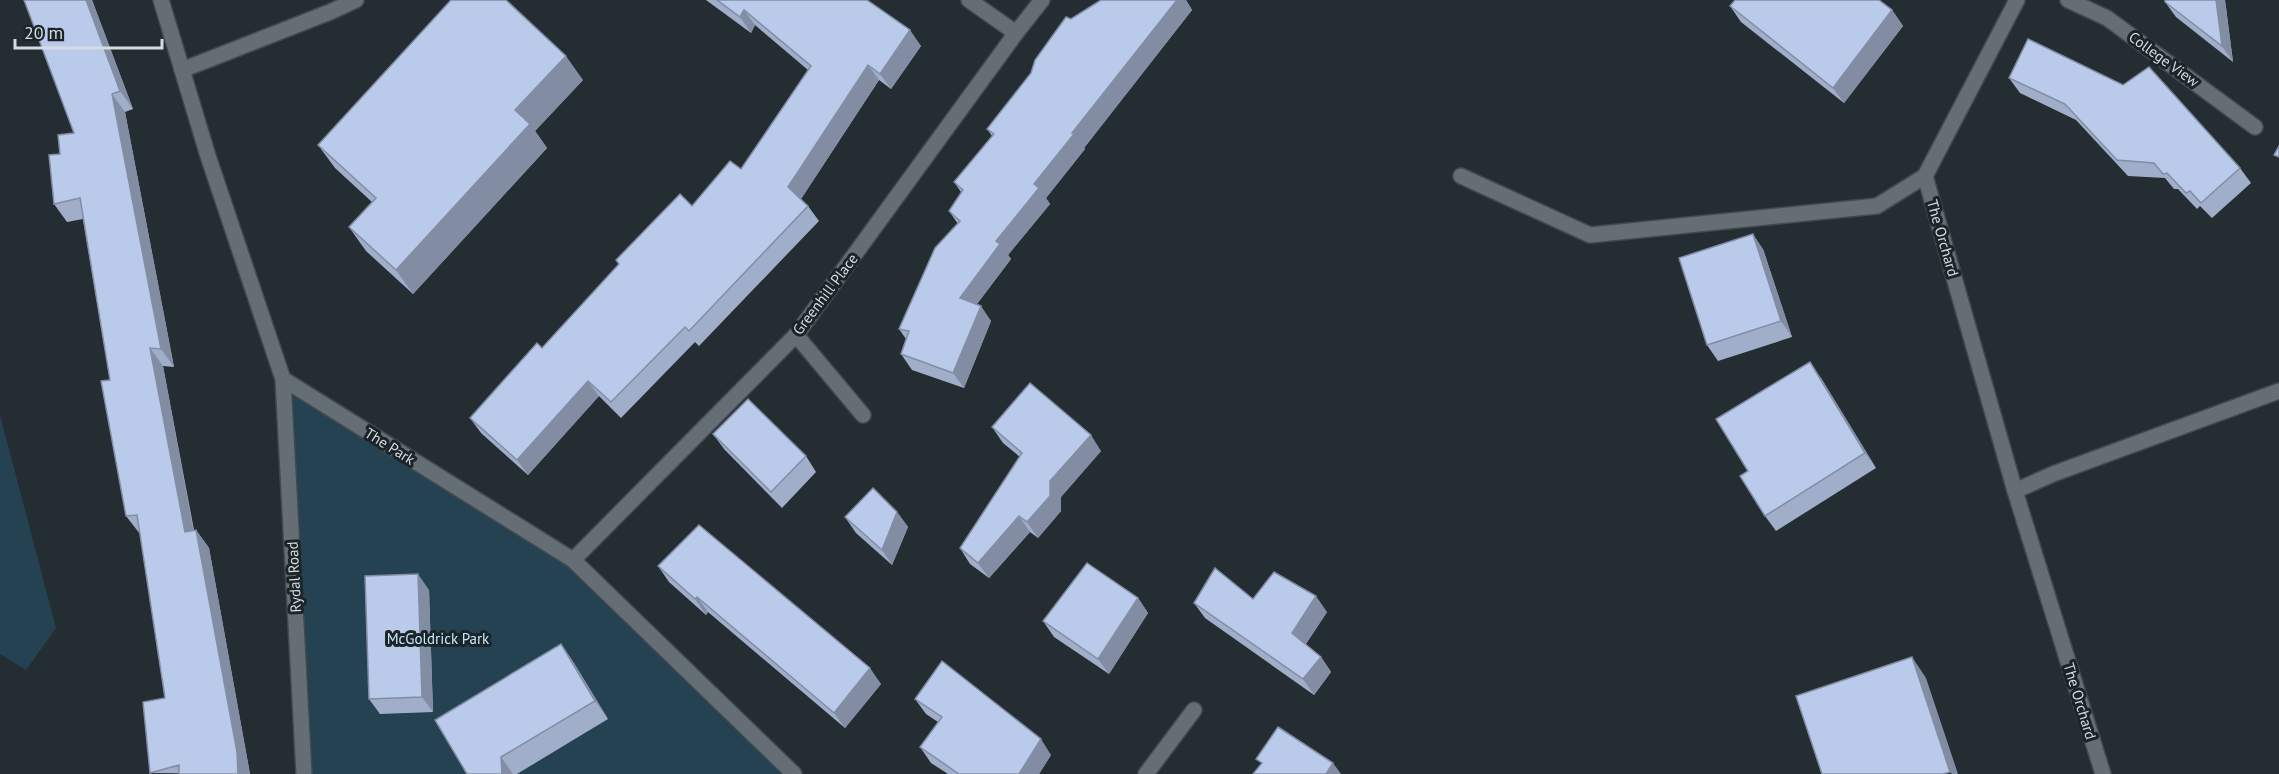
<svg xmlns="http://www.w3.org/2000/svg" width="2279" height="774" viewBox="0 0 2279 774" font-family="'PT Sans',sans-serif">
	<style>
		.green { fill: #244251 }
		.lines { fill: none; stroke-linecap: round; stroke-linejoin: round }
		.service-casing { stroke: #41494d; stroke-width: 18 }
		.minor-casing { stroke: #41494d; stroke-width: 18 }
		.service { stroke: #646e74; stroke-width: 15 }
		.minor { stroke: #646e74; stroke-width: 15 }
		.wall { fill: #a0aeca }
		.shaded-wall { fill: #828da4 }
		.building { fill: #bacaeb; stroke: #828da4; stroke-width: 1.5 }
		.labels { text-anchor: middle; dominant-baseline: central; stroke-width: 6; stroke-linejoin: round; paint-order: stroke }
		.street-label { font-size: 15px; fill: #d6dcdf; stroke: #1b2428 }
		.park-label { font-size: 15px; fill: #c5eafe; stroke: #1b2428 }
	</style>
	<rect width="100%" height="100%" fill="#242d32"/>
	<!-- green -->
	<g class="green">
		<path d="M283 379 573 560 794 774H310Z"/>
		<path d="M0 415 56 628 26 670 0 654Z"/>
	</g>
	<g class="lines">
		<!-- service casing -->
		<g class="service-casing">
			<g id="service">
				<path d="M182 70 330 12 356 0"/>
				<path d="M1461 176 1590 235 1877 206 1925 176"/>
				<path d="M796 335 863 415"/>
			</g>
		</g>
		<!-- minor casing -->
		<g class="minor-casing">
			<g id="minor">
				<path d="M161 0 208 156 283 379 304 774"/>
				<path d="M969 0 1016 33"/>
				<path d="M2017 0 1925 176 2015 491 2103 774"/>
				<path d="M2068 0 2107 18 2255 127"/>
				<path d="M283 379 573 560 794 774"/>
				<path d="M2015 491 2053 474 2279 391"/>
				<path d="M573 560 796 335 1016 33 1042 0"/>
				<path d="M1146 774 1194 710"/>
			</g>
		</g>
		<!-- service -->
		<use href="#service" class="service"/>
		<!-- minor -->
		<use href="#minor" class="minor"/>
	</g>
	<!-- wall -->
	<g class="wall">
		<path d="M92 0 133 109 125 112 174 367 163 366 194 530H196L209 548 250 774 150 773 165 698 140 534 126 516 110 380 83 219 67 222 54 204 60 154 74 133Z"/>
		<path d="M706 0H867L921 46 891 89 879 80 801 199 808 206 819 221 699 346 695 342 621 418 599 396 528 475 481 433 470 418 542 348 619 264 616 260 692 206 741 169 808 70 755 25 751 33Z"/>
		<path d="M1101 0H1186L1192 10 1084 148 1085 149 1046 198 1050 204 1008 255 1011 259 977 304 991 321 964 388 912 370 901 354 906 339 899 329 958 224 949 211 961 192 954 182 992 136 987 129 1031 73 1071 19Z"/>
		<path d="M2225 0 2233 62 2176 17 2165 2Z"/>
		<path d="M1730 6 1892 10 1903 26 1844 103 1741 22Z"/>
		<path d="M2009 78 2240 168 2251 183 2212 218 2200 206 2197 209 2178 189H2174L2165 178 2128 176 2076 120 2020 93Z"/>
		<path d="M583 80 535 131 547 148 413 294 366 251 349 227 372 202 335 168 318 145Z"/>
		<path d="M1763 249 1792 337 1718 361 1707 345Z"/>
		<path d="M1821 378 1876 468 1776 531 1765 516 1748 471Z"/>
		<path d="M992 427 1101 451 1061 497V511L1038 538 1030 532 989 578 970 564 960 548 1020 457 1003 443Z"/>
		<path d="M713 434 806 456 816 472 782 508 724 449Z"/>
		<path d="M897 512 908 527 892 565 856 533 845 517Z"/>
		<path d="M658 566 881 684 845 728 708 612 706 615 669 582Z"/>
		<path d="M429 590 433 712 380 714 369 699Z"/>
		<path d="M1138 598 1148 613 1109 674 1054 637 1043 621Z"/>
		<path d="M1253 599 1327 612 1306 644 1321 657 1331 672 1314 695 1205 618 1194 603Z"/>
		<path d="M561 644 574 663 608 719 517 774H467Z"/>
		<path d="M915 699 1051 755 1039 774H948L931 763 920 747 938 722 926 714Z"/>
	</g>
	<!-- shaded-wall -->
	<g class="shaded-wall">
		<path d="M86 0H92L133 109 120 91Z"/>
		<path d="M1177 0H1186L1192 10 1084 148 1085 149 1046 198 1050 204 1008 255 1011 259 970 313 960 298 996 241 1034 184 1072 133Z"/>
		<path d="M2216 0H2225L2233 62 2222 46Z"/>
		<path d="M744 10 755 25 751 33 740 17Z"/>
		<path d="M1892 10 1903 26 1844 103 1833 88Z"/>
		<path d="M910 30 921 46 891 89 880 74Z"/>
		<path d="M566 56 583 80 535 131 547 148 413 294 396 270 515 110Z"/>
		<path d="M868 65 879 80 799 202 788 187Z"/>
		<path d="M112 94 125 112 174 367 161 349Z"/>
		<path d="M1753 234 1763 249 1792 337 1781 321Z"/>
		<path d="M981 306 991 321 964 388 953 373Z"/>
		<path d="M150 348 163 366 197 550 185 532Z"/>
		<path d="M1810 362 1821 378 1876 468 1865 453Z"/>
		<path d="M588 381 599 396 528 475 517 460Z"/>
		<path d="M1091 435 1101 451 1061 497V511L1038 538 1027 522 1050 481Z"/>
		<path d="M897 512 908 527 892 565 882 550Z"/>
		<path d="M1019 516 1030 532 989 578 978 563Z"/>
		<path d="M196 530 209 548 250 774H238Z"/>
		<path d="M418 574 429 590 433 712 422 697Z"/>
		<path d="M1316 596 1327 612 1303 648 1292 633Z"/>
		<path d="M697 597 708 612 706 615 695 599Z"/>
		<path d="M1138 598 1148 613 1109 674 1098 659Z"/>
		<path d="M561 644 574 663 608 719 595 701Z"/>
		<path d="M1321 657 1331 672 1314 695 1303 679Z"/>
		<path d="M1912 657 1926 678 1958 774H1952L1950 772Z"/>
		<path d="M870 668 881 684 845 728 834 713Z"/>
		<path d="M1041 739 1051 755 1039 774H1019Z"/>
		<path d="M501 757 513 774H502Z"/>
		<path d="M1333 763 1341 774H1326Z"/>
	</g>
	<!-- building -->
	<g class="building">
		<path d="M24 0H86L120 91 112 94 161 349 150 348 185 532 196 530 237 752 238 774H179V765L150 773 143 702 165 698 137 515 126 516 101 381 110 380 80 198 54 204 49 155 60 154 58 135 74 133Z"/>
		<path d="M451 0H506L566 56 515 110 530 124 396 270 349 227 376 198 318 145Z"/>
		<path d="M717 0H867L910 30 880 74 868 65 788 187 808 206 689 331 685 327 611 402 588 381 517 460 470 418 537 343 542 348 619 264 616 260 680 194 692 206 730 161 741 169 811 66 744 10 740 17Z"/>
		<path d="M1101 0H1177L1072 133 1074 134 1034 184 1039 188 996 241 1000 244 960 298 981 306 953 373 901 354 909 331 899 329 935 248 960 221 949 211 963 190 954 182 994 134 987 129 1031 73 1035 60 1066 17 1071 19Z"/>
		<path d="M1735 0H1879L1892 10 1833 88 1730 6Z"/>
		<path d="M2165 0H2216L2222 46 2165 2Z"/>
		<path d="M2028 39 2123 85 2149 67 2240 168 2201 203 2190 191 2186 193 2167 173 2163 174 2154 163 2117 160 2065 104 2009 78Z"/>
		<path d="M2279 146V157L2274 155Z"/>
		<path d="M1753 234 1781 321 1707 345 1679 258Z"/>
		<path d="M1810 362 1865 453 1765 516 1740 476 1748 471 1716 419Z"/>
		<path d="M1030 383 1091 435 1050 481V496L1027 522 1019 516 978 563 960 548 1022 453 992 427Z"/>
		<path d="M748 399 806 456 771 492 713 434Z"/>
		<path d="M873 488 897 512 882 550 845 517Z"/>
		<path d="M699 525 870 668 834 713 697 597 695 599 658 566Z"/>
		<path d="M1087 563 1138 598 1098 659 1043 621Z"/>
		<path d="M1215 568 1253 599 1274 572 1316 596 1292 633 1321 657 1303 679 1194 603Z"/>
		<path d="M418 574 422 697 369 699 365 576Z"/>
		<path d="M561 644 595 701 501 757 502 774H467L435 720Z"/>
		<path d="M1912 657 1950 772 1943 774H1822L1796 696Z"/>
		<path d="M942 661 1041 739 1019 774H959L920 747 942 717 915 699Z"/>
		<path d="M1278 727 1333 763 1326 774H1253L1262 763 1256 759Z"/>
	</g>
	<g class="labels">
		<!-- street labels -->
		<g class="street-label">
			<text transform="translate(2164 59) rotate(36)">College View</text>
			<text transform="translate(1943 238) rotate(74)">The Orchard</text>
			<text transform="translate(825 294) rotate(-53)">Greenhill Place</text>
			<text transform="translate(390 446) rotate(32)">The Park</text>
			<text transform="translate(294 577) rotate(-93)">Rydal Road</text>
			<text transform="translate(2080 701) rotate(73)">The Orchard</text>
		</g>
		<!-- park labels -->
		<g class="park-label">
			<text x="438" y="638">McGoldrick Park</text>
		</g>
	</g>
	<!-- scale -->
	<path d="M15 39v9h147v-9" fill="none" stroke="#d6dcdf" stroke-width="3"/>
	<text x="24" y="39" font-size="18" fill="#d6dcdf" stroke="#1b2428" stroke-width="4.5" paint-order="stroke">20 m</text>
</svg>
